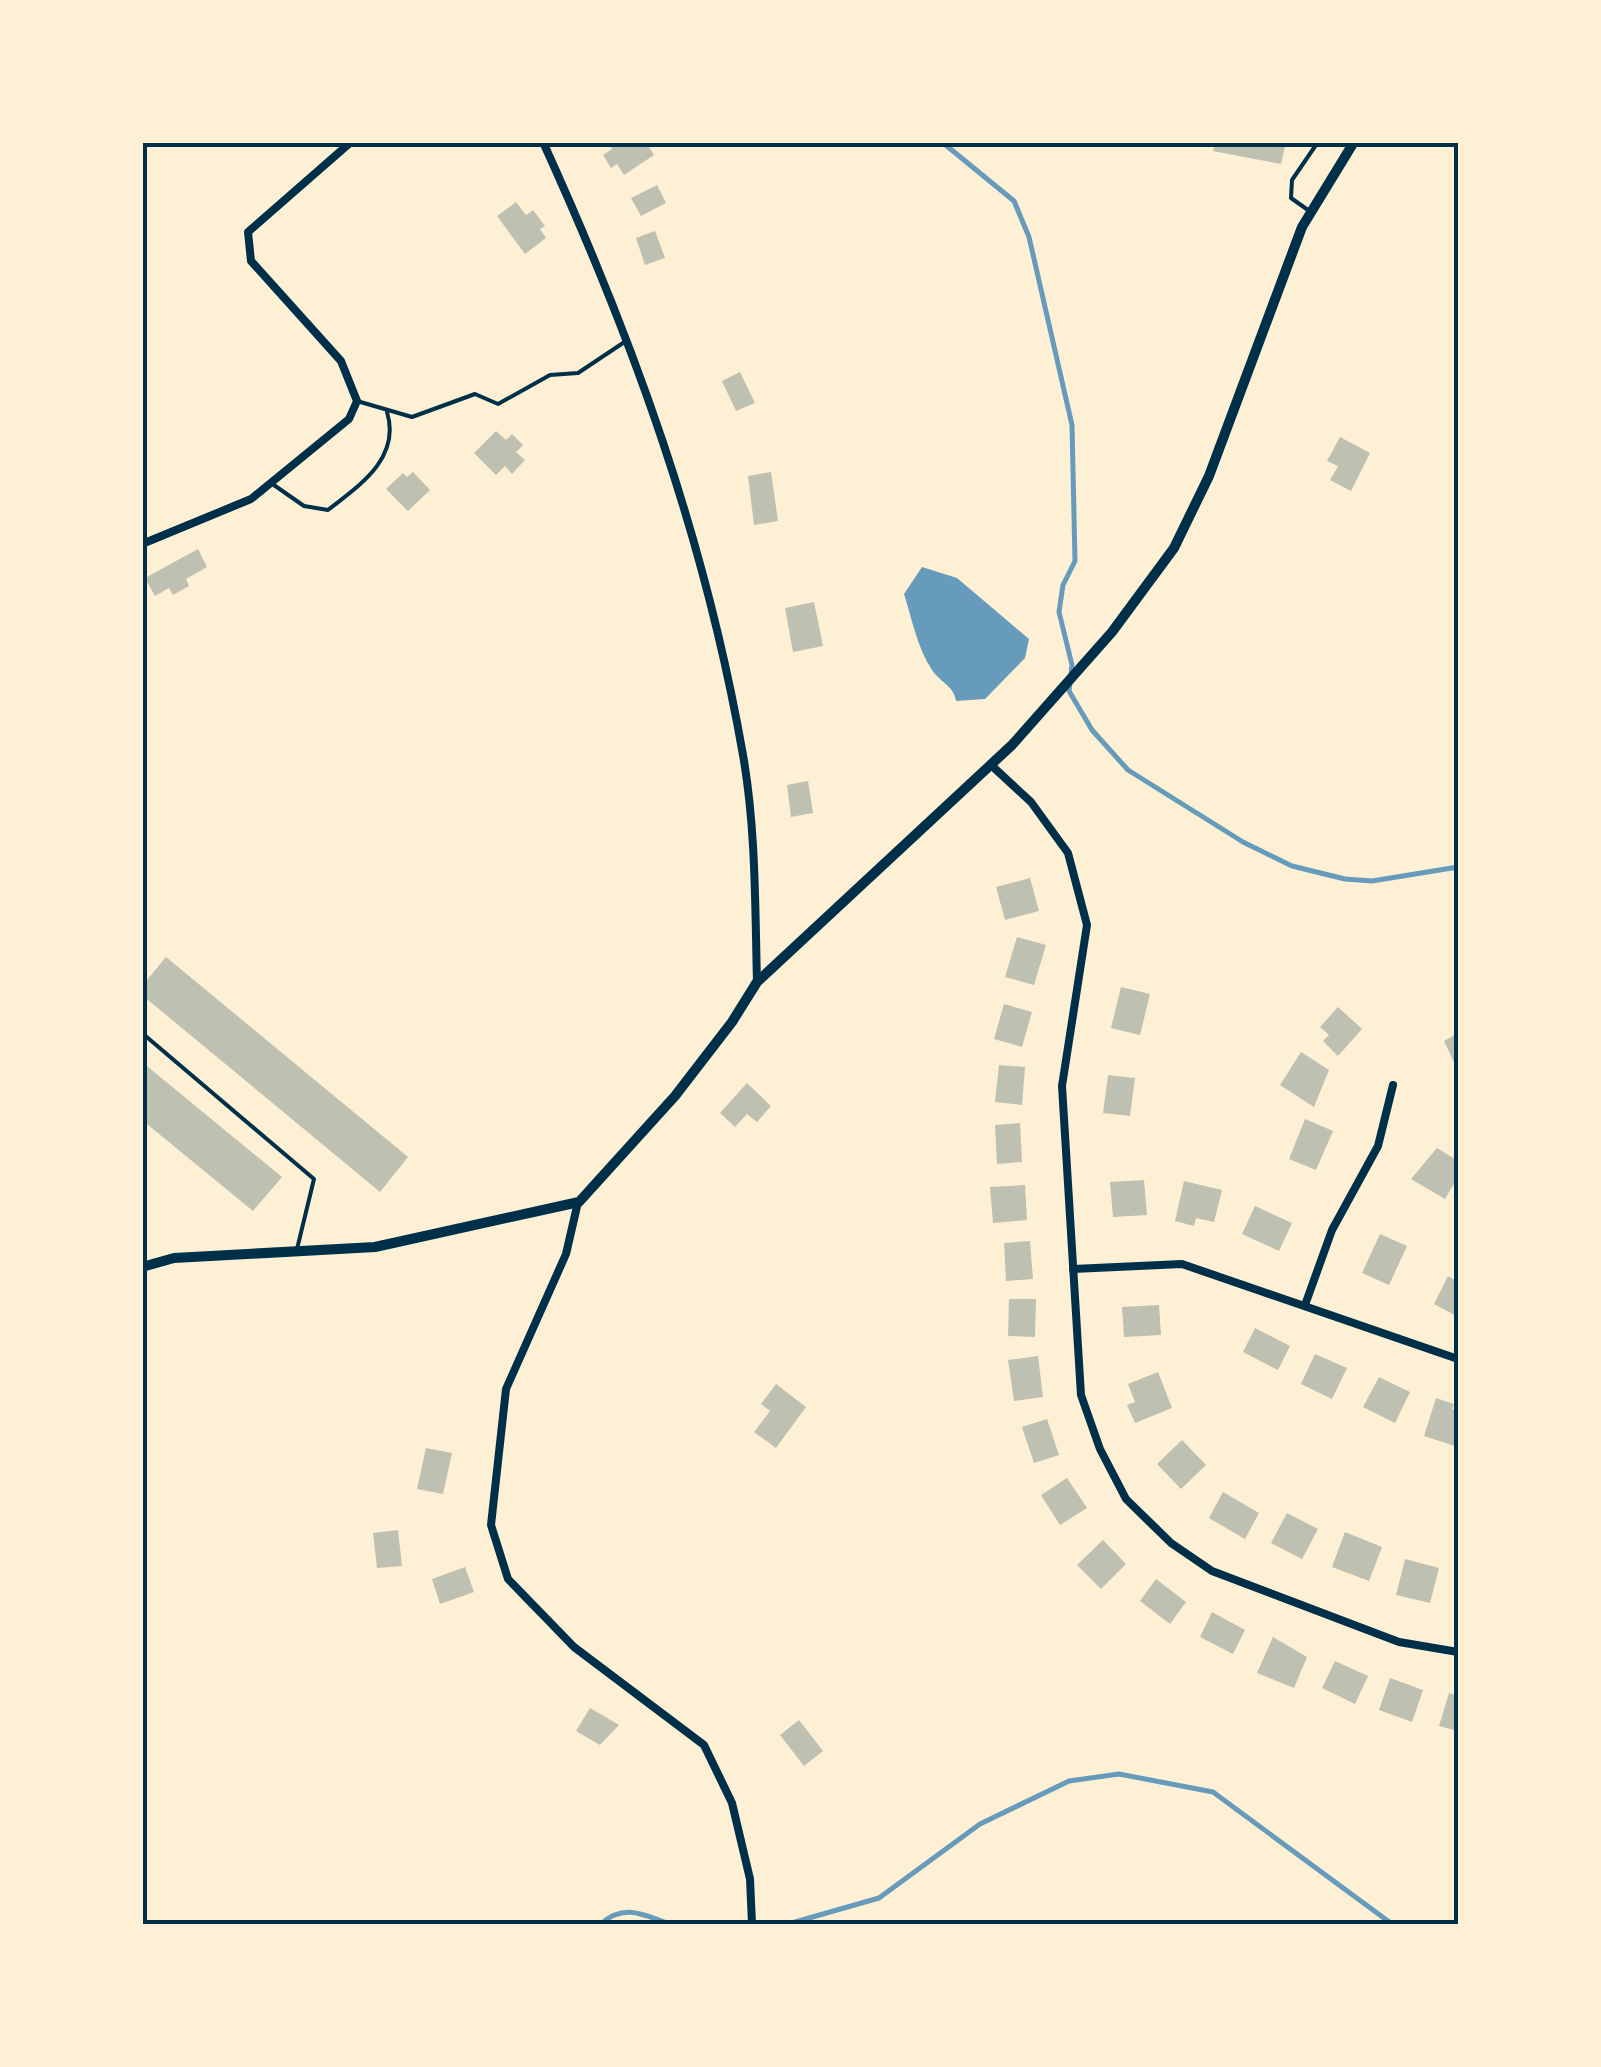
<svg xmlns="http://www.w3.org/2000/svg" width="1601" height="2067" viewBox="0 0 1601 2067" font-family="Poppins,sans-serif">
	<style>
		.water { fill: #669bbc }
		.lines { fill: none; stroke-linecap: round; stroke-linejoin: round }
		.stream { stroke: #669bbc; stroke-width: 5 }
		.building { fill: #bec0b2 }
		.service { stroke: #003049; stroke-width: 4 }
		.minor { stroke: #003049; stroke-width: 8 }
		.tertiary { stroke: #003049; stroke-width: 10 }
		.neatline { fill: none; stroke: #003049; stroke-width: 4 }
	</style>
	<rect width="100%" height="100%" fill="#fdf0d5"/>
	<!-- water -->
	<path class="water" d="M922 567 957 578 1029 639 1025 658 985 699 956 701C954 686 940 682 932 670 917 647 912 619 904 594Z"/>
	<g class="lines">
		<!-- stream -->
		<g class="stream">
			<path d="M942 142 1014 201 1029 237 1072 425 1075 561 1063 585 1059 612 1072 665 1069 691 1092 730 1128 770 1243 842 1292 866 1345 879 1372 881 1458 867"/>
			<path d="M601 1924C624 1903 644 1915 670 1924"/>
			<path d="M788 1924 879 1898 980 1824 1069 1781 1119 1774 1213 1792 1392 1924"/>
		</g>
	</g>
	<!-- building -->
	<g class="building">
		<path d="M608 142H646L654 155 624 175 617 164 611 168 603 155 612 149Z"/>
		<path d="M1215 142H1286L1281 164 1213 151Z"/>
		<path d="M657 185 666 203 641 216 631 198Z"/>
		<path d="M516 202 526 215 533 210 545 226 540 229 546 238 525 254 497 216Z"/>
		<path d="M655 231 665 258 645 265 636 238Z"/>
		<path d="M740 372 755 403 736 411 722 381Z"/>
		<path d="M496 431 506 440 512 434 523 445 516 452 525 460 512 474 505 466 496 475 474 453Z"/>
		<path d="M1340 437 1370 453 1351 491 1330 480 1338 466 1327 461Z"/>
		<path d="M413 472 430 490 408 511 386 489 403 473 407 477Z"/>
		<path d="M771 472 778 521 754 525 748 476Z"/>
		<path d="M198 549 207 567 186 579 189 586 173 595 169 588 155 596 145 578Z"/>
		<path d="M814 602 823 646 793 652 785 608Z"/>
		<path d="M808 781 813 813 791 817 787 785Z"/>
		<path d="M1030 878 1039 911 1005 920 996 887Z"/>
		<path d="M1017 937 1046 945 1034 985 1005 977Z"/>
		<path d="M166 957 408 1157 380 1192 142 995V986Z"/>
		<path d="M1121 987 1150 994 1140 1035 1111 1028Z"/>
		<path d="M1004 1004 1032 1012 1022 1047 994 1039Z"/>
		<path d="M1338 1007 1362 1029 1338 1056 1323 1041 1329 1035 1320 1027Z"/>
		<path d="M1458 1033V1071L1444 1041Z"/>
		<path d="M1301 1052 1329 1070 1314 1107 1280 1085Z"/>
		<path d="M142 1062 282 1177 253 1211 142 1120Z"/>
		<path d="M999 1065 1025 1067 1022 1105 995 1102Z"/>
		<path d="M1108 1075 1135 1078 1130 1116 1103 1113Z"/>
		<path d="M747 1083 771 1106 757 1122 747 1114 735 1127 720 1113Z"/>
		<path d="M1305 1119 1333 1131 1316 1170 1289 1159Z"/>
		<path d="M1020 1123 1022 1162 997 1164 995 1125Z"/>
		<path d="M1437 1148 1458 1161V1177L1445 1199 1411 1179Z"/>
		<path d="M1144 1180 1147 1215 1113 1217 1110 1182Z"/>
		<path d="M1184 1181 1222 1190 1214 1222 1196 1218 1194 1226 1175 1221Z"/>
		<path d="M1025 1185 1027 1220 993 1223 990 1187Z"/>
		<path d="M1255 1206 1292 1223 1279 1251 1242 1234Z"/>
		<path d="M1380 1234 1407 1246 1389 1285 1362 1273Z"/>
		<path d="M1030 1241 1033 1279 1006 1281 1004 1243Z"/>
		<path d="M1448 1276 1458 1282V1317L1434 1304Z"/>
		<path d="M1009 1299H1036L1035 1337 1008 1336Z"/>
		<path d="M1159 1305 1161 1335 1124 1337 1122 1307Z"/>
		<path d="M1255 1328 1290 1346 1278 1370 1243 1352Z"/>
		<path d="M1315 1354 1347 1368 1332 1399 1301 1384Z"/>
		<path d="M1038 1356 1043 1397 1014 1401 1008 1360Z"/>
		<path d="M1158 1372 1172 1408 1135 1423 1127 1405 1135 1402 1128 1384Z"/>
		<path d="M1379 1377 1410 1392 1395 1423 1363 1407Z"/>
		<path d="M776 1384 806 1407 776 1448 754 1432 770 1411 761 1404Z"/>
		<path d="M1436 1398 1454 1404 1452 1409 1458 1411V1447L1424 1436Z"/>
		<path d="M1047 1419 1059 1455 1034 1463 1022 1427Z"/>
		<path d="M1182 1440 1206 1465 1181 1489 1157 1464Z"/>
		<path d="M426 1448 452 1453 443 1494 417 1489Z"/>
		<path d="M1067 1478 1087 1508 1060 1525 1041 1495Z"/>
		<path d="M1223 1492 1259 1513 1245 1539 1209 1518Z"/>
		<path d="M1287 1513 1318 1529 1302 1559 1271 1543Z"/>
		<path d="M398 1530 402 1566 377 1568 373 1533Z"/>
		<path d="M1345 1532 1382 1547 1369 1581 1332 1567Z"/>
		<path d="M1103 1540 1126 1564 1101 1589 1077 1565Z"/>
		<path d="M1405 1559 1439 1568 1430 1603 1396 1595Z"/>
		<path d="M465 1567 474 1592 440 1604 432 1579Z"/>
		<path d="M1156 1579 1186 1602 1170 1624 1140 1601Z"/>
		<path d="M1212 1612 1245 1630 1233 1654 1200 1637Z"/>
		<path d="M1273 1637 1307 1657 1294 1688 1257 1673Z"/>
		<path d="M1335 1661 1368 1676 1355 1704 1322 1688Z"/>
		<path d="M1390 1678 1423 1690 1412 1722 1379 1710Z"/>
		<path d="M1449 1693 1458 1696V1731L1439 1726Z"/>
		<path d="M590 1708 619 1725 600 1745 576 1731Z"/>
		<path d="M799 1720 823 1751 804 1766 780 1735Z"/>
	</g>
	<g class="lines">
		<!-- service -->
		<g class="service">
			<path d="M1308 210 1291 198 1292 180 1318 142"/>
			<path d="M357 401 412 417 475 394 498 404 550 375 578 373 626 341"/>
			<path d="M271 483 304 506 328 510C360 485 401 458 387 412"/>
			<path d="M142 1033 314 1179 297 1249"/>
		</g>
		<!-- minor -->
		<g class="minor">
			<path d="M543 142C634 342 705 538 743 755 756 829 755 907 757 982"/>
			<path d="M142 544 251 499 349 419 357 401 341 361 251 261 248 232 351 142"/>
			<path d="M991 765 1031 802 1068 853 1087 925 1062 1086 1081 1395 1100 1449 1126 1499 1171 1543 1212 1571 1399 1642 1458 1652"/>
			<path d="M578 1202 566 1254 506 1389 491 1525 508 1579 574 1647 704 1745 732 1803 750 1879 752 1924"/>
			<path d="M1073 1269 1182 1264 1458 1359"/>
			<path d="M1305 1305 1332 1230 1378 1146 1393 1085"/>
		</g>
		<!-- tertiary -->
		<path class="tertiary" d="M142 1267 174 1258 375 1247 579 1202 675 1096 732 1022 757 982 1012 745 1112 632 1174 548 1209 476 1302 227 1354 142"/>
	</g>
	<!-- border -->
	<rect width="1601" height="2067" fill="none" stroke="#fdf0d5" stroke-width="290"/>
	<rect x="145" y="145" width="1311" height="1777" class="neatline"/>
</svg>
